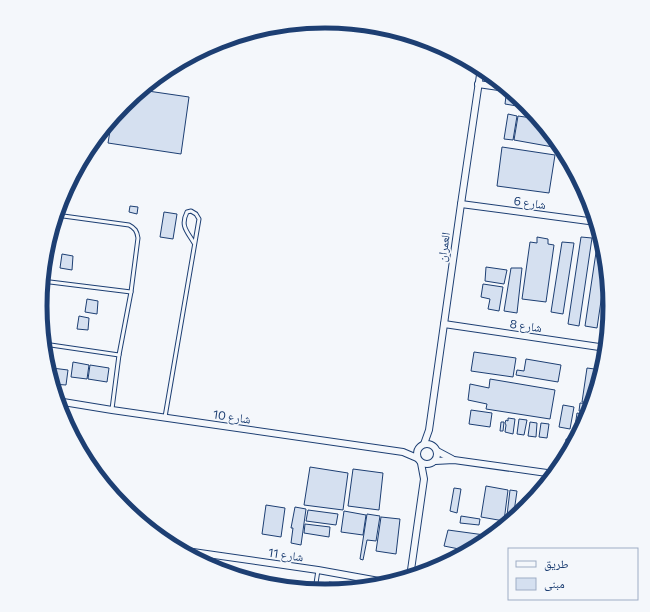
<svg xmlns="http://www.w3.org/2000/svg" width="650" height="612" viewBox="0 0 650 612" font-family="Commissioner,'Noto Naskh Arabic',sans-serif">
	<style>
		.building { fill: #d5e0f0; stroke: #1d3f73 }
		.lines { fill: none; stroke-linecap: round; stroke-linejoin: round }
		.lane-casing { stroke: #1d3f73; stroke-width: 5 }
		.street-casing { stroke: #1d3f73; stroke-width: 8 }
		.lane { stroke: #f4f7fb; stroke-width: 3 }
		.street { stroke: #f4f7fb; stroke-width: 6 }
		.labels { text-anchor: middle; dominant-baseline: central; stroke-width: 3; stroke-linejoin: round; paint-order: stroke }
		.street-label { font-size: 12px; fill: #1d3f73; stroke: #f4f7fb }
		.rim { fill: none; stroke: #1d3f73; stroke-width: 5 }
	</style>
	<rect width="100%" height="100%" fill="#f4f7fb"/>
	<!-- building -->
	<g class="building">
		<path d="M141 90 189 97 181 154 108 143 112 119 124 104Z"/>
		<path d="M506 96 518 98 517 106 505 104Z"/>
		<path d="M508 114 517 116 513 140 504 139Z"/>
		<path d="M518 116 539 119 555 139 553 147 514 140Z"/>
		<path d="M502 147 555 155 549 193 497 186Z"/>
		<path d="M582 185 588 197 589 200 580 199Z"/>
		<path d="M130 206 138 207 137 214 129 212Z"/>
		<path d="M164 212 177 214 173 239 160 237Z"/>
		<path d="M537 237 548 239V244L554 245 546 302 522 299 530 242 537 243Z"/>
		<path d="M581 237 592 238 579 326 568 324Z"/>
		<path d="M598 239H601L605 251 606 267 597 328 585 326Z"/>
		<path d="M562 242 574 243 563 314 551 312Z"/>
		<path d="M62 254 73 256 72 270 60 268Z"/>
		<path d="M486 267 507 270 504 284 485 281Z"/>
		<path d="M511 268H522L517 313 504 311Z"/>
		<path d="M483 284 503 287 499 311 488 309 490 299 481 297Z"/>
		<path d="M608 289 610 306 608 329 602 328Z"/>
		<path d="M87 299 98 301 97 314 85 312Z"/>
		<path d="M79 316 89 318 88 330 77 329Z"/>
		<path d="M474 352 516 358 513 377 471 371Z"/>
		<path d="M526 359 561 365 558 382 516 375 517 370 524 371Z"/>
		<path d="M73 362 89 365 87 379 71 377Z"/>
		<path d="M90 365 109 368 107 382 88 379Z"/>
		<path d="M52 368 68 370 66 385 52 384 50 378Z"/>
		<path d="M587 368 602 370 592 403 582 402Z"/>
		<path d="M490 379 555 390 550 419 486 409 487 404 468 400 470 384 489 388Z"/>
		<path d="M580 403 592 404 589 413 579 411Z"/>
		<path d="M563 405 574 407 570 429 559 427Z"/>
		<path d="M471 410 492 413 490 427 469 424Z"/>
		<path d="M577 413 588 415V417L572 446 566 445V439L573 440Z"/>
		<path d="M508 418 515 419 513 434 505 432 506 425 505 423 506 420 508 421Z"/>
		<path d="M519 419 527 420 524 435 517 434Z"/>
		<path d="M501 422H504L503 431H500Z"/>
		<path d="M530 422 537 423 536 437 528 436Z"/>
		<path d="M541 423 549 424 547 438 539 437Z"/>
		<path d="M310 467 348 473 343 510 304 505Z"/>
		<path d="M353 469 383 473 379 510 348 506Z"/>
		<path d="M486 486 508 490 504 521 481 517Z"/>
		<path d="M454 488 461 489 457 513 450 511Z"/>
		<path d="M510 490 517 491 513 519 506 524Z"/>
		<path d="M523 498 533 500 526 508 521 512Z"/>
		<path d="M266 505 285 508 281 537 262 534Z"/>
		<path d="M295 507 306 509 301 545 291 543 293 528H291Z"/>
		<path d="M308 510 338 514 336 525 306 521Z"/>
		<path d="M344 511 366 515 363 535 341 532Z"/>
		<path d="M367 514 380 516 376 541 367 540 363 560 360 559Z"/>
		<path d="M461 516 480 519 479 525 460 523Z"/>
		<path d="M381 517 400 519 396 554 376 551Z"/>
		<path d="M305 524 330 527 329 537 304 533Z"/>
		<path d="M448 530 492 536 483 543 469 551 444 546Z"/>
		<path d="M329 582 351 585 350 589 328 590Z"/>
	</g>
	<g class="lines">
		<!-- lane casing -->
		<g class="lane-casing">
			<g id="lane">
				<path d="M56 215 129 225C135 228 137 231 138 238L131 292 119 355 112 409"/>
				<path d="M42 281 131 292"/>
				<path d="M44 344 119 355"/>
				<path d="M165 417 199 219 196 214 191 211 187 212C180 226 187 231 194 243"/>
				<path d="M244 578 272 582"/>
				<path d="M315 590 318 570"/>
			</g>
		</g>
		<!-- street casing -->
		<g class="street-casing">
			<g id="street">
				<path d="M478 84 506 88"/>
				<path d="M461 204 596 222"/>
				<path d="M444 324 606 348"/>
				<path d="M57 401 112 410 403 452 417 458"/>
				<circle cx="427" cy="454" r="10"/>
				<path d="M424 444 429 430 461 204 481 68"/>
				<path d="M437 451 452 459"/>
				<path d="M435 461 454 460 554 474"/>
				<path d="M179 550 318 570 390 583"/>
				<path d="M410 577 424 479 421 463"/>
			</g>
		</g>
		<!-- lane -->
		<use href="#lane" class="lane"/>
		<!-- street -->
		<use href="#street" class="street"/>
	</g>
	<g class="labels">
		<!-- street labels -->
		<g class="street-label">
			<text transform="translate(530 202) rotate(8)">شارع 6</text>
			<text transform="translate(443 247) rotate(-82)">العمران</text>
			<text transform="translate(526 325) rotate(8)">شارع 8</text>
			<text transform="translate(232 416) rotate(8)">شارع 10</text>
			<text transform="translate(286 554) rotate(8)">شارع 11</text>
		</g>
	</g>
	<!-- crop -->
	<path d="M0 0H650V612H0ZM47 306a278 278 0 1 1 556 0a278 278 0 1 1-556 0Z" fill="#f4f7fb" fill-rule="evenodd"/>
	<path class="rim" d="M47 306a278 278 0 1 1 556 0a278 278 0 1 1-556 0Z"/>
	<!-- legend -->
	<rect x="508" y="548" width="130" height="52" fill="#f4f7fb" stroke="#9eadc5"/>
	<rect x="516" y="561" width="20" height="6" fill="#f4f7fb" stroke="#9eadc5"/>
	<text x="544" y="568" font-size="12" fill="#1d3f73">طريق</text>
	<rect x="516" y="578" width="20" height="12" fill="#d5e0f0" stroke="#9eadc5"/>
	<text x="544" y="588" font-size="12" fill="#1d3f73">مبنى</text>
</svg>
